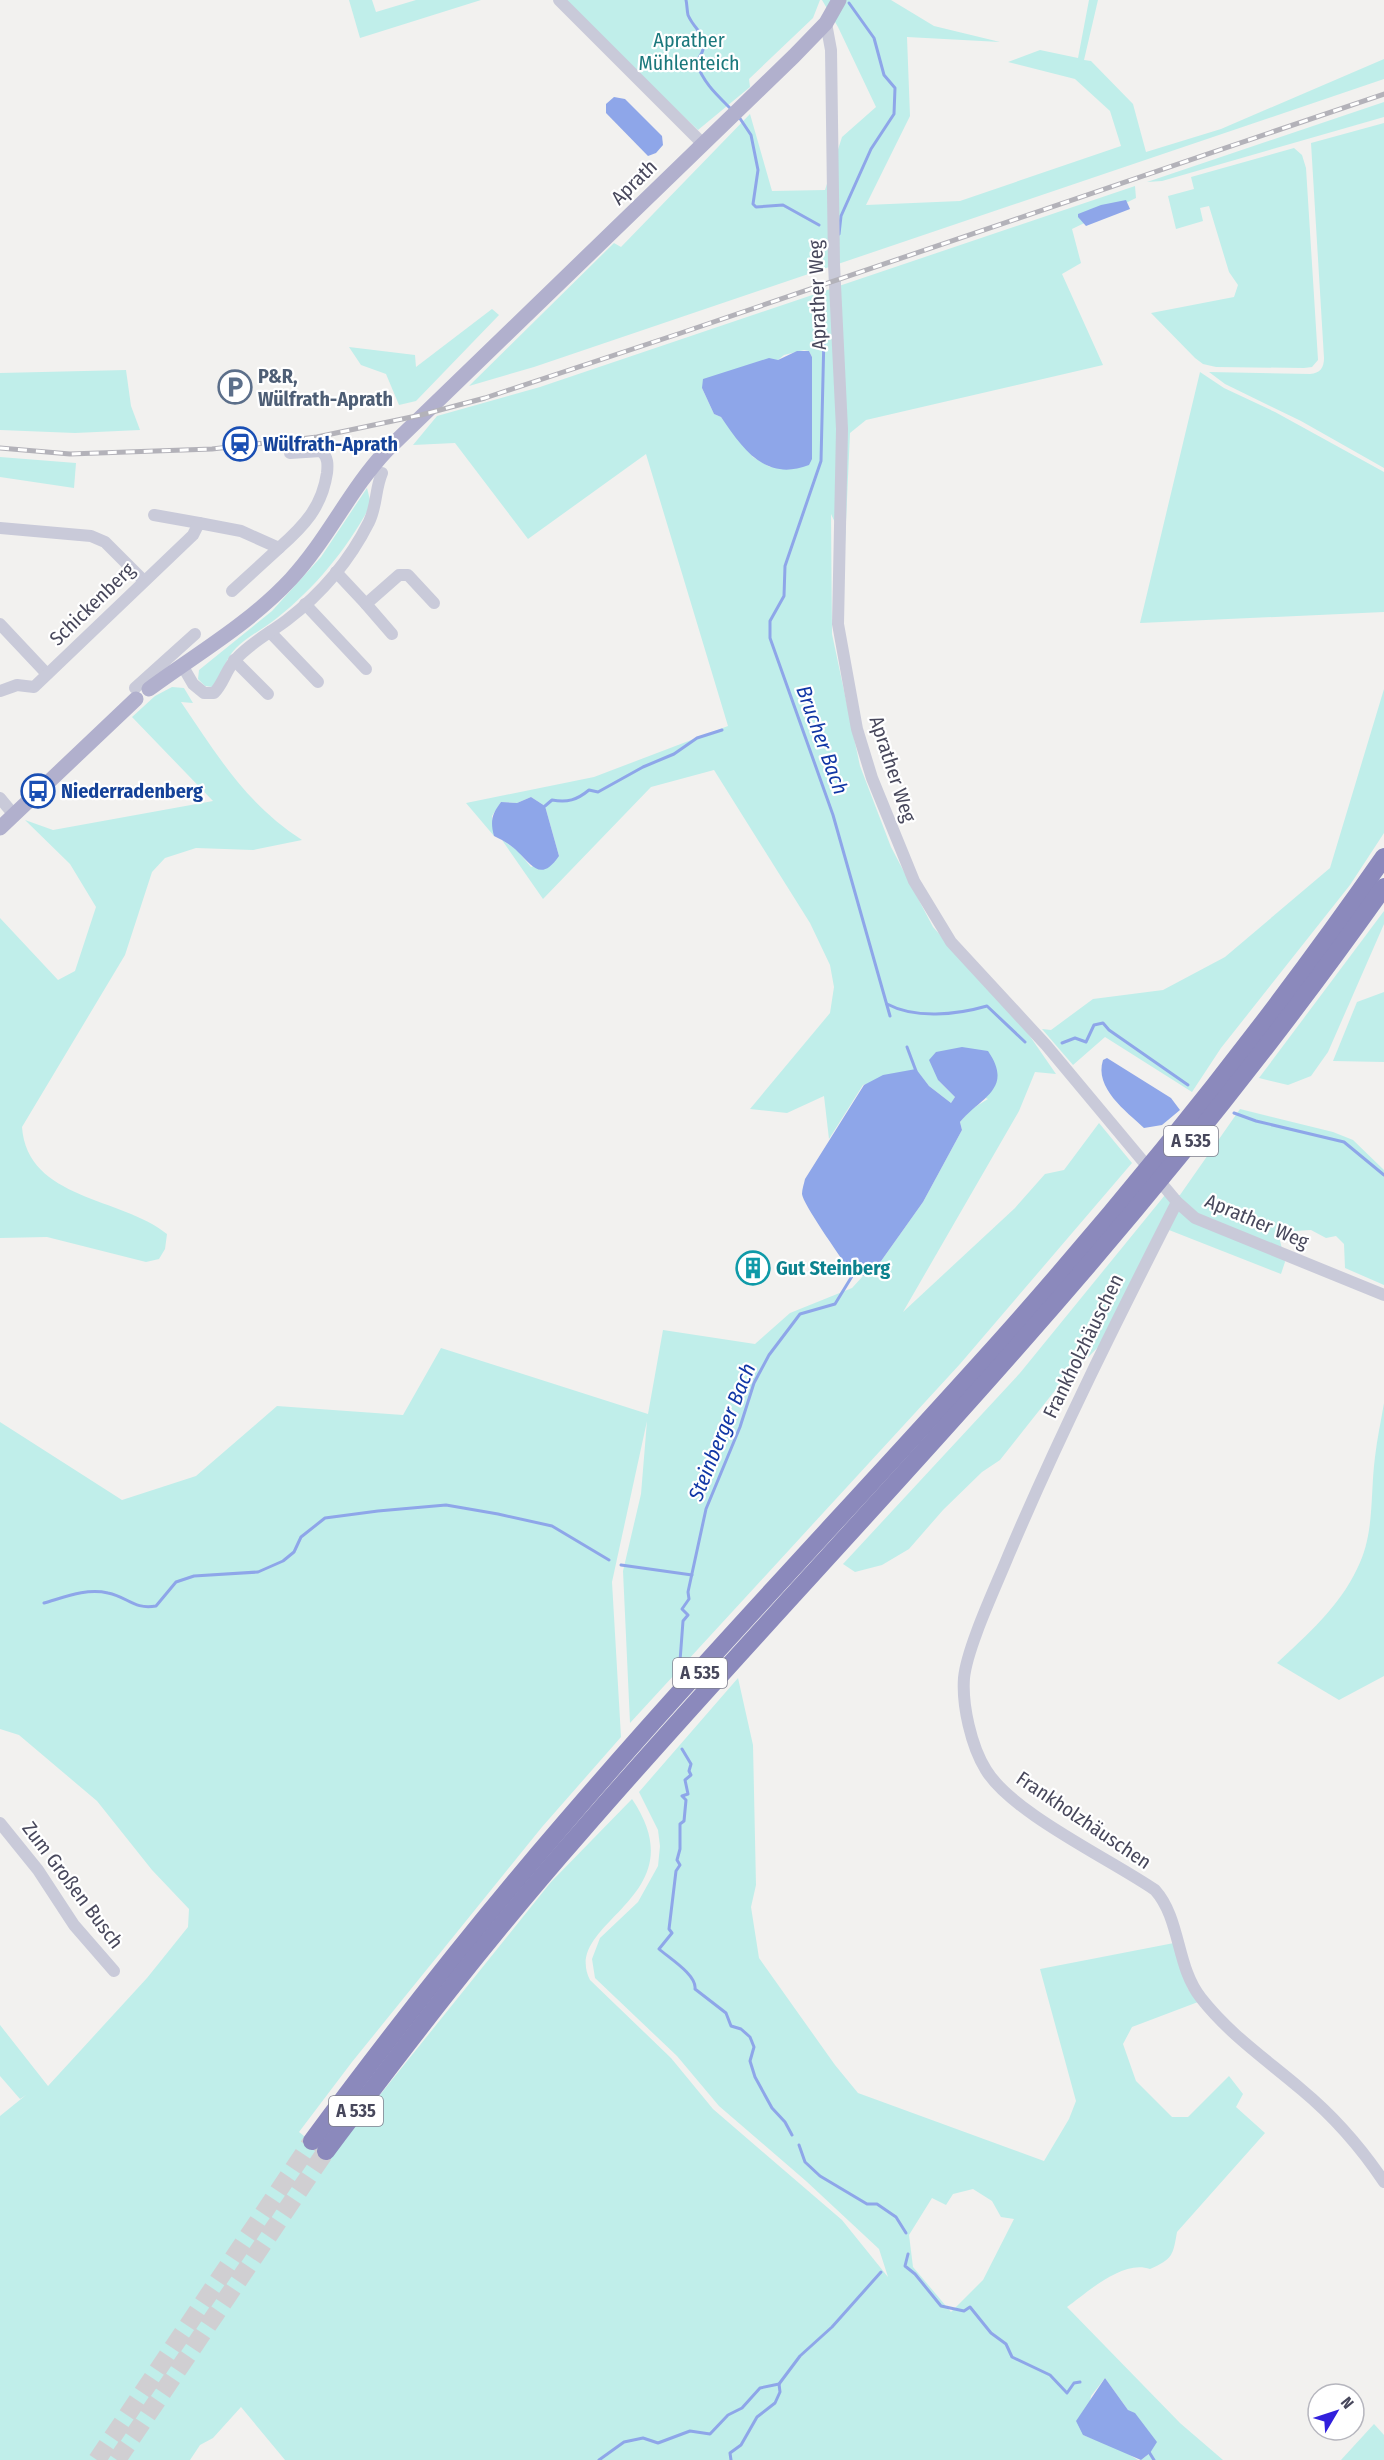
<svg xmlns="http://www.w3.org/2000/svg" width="1384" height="2460" viewBox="0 0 1384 2460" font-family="'Fira Sans Condensed',sans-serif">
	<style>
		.green { fill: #c0eeea; fill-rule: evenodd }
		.water { fill: #8ea6e9 }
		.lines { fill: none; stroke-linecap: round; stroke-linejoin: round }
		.stream { stroke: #8ea6e9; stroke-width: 3 }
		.highway-tunnel { stroke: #d0cfd2; stroke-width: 18; stroke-dasharray: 18 9; stroke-linecap: butt }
		.minor { stroke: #c9cad9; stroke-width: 12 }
		.major { stroke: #b1b0cd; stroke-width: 15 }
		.highway { stroke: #8b89bc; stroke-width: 18 }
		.rail-casing { stroke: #b3b2b9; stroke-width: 5 }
		.rail { stroke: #fff; stroke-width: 3; stroke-dasharray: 9; stroke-linecap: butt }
		.labels { text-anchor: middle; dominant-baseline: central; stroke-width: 4.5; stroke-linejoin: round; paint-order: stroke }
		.shield { fill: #fff; stroke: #7f7f8d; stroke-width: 1.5 }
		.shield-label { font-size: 18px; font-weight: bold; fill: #48485c }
		.park-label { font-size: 20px; fill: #1b787c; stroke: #fff }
		.street-label { font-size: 20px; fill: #48485c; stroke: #fff }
		.service-label { font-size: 20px; font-weight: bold; fill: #4e5e75; stroke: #fff; text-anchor: start }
		.transit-label { font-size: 20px; font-weight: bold; fill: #164399; stroke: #fff; text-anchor: start }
		.culture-label { font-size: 20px; font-weight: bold; fill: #0d838f; stroke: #fff; text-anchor: start }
		.water-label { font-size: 21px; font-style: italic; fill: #1137a6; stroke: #fff }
	</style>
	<rect width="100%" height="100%" fill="#f2f1ef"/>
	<!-- green -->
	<g class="green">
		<path d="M349 0H372L376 12 416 0H481L360 38Z"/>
		<path d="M559 0H820L813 18 749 79 750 87 698 130Z"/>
		<path d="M822 0H891L934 26 1000 42 907 37 910 116 866 205 960 201 1121 146 1110 111 1075 79 1008 62 1040 50 1078 58 1089 0H1098L1084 60 1091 61 1133 104 1146 152 1221 129 1384 59V79L534 367 469 386 614 243 621 247 750 114 772 191 825 190 842 137 876 107 838 27Z"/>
		<path d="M1384 102V117L1162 181 1147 182Z"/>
		<path d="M1384 123V468L1301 421 1225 384 1209 372 1310 374C1320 373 1324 368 1324 358L1311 143Z"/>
		<path d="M1294 148 1302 155 1306 168 1318 360 1312 367 1304 368 1216 367 1203 364 1195 358 1151 313 1234 297 1238 285 1229 272 1209 206 1200 208 1203 221 1176 229 1168 196 1194 189 1191 177Z"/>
		<path d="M1135 186 1136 198 1072 229 1081 263 1062 274 1103 365 866 420 850 433 845 544 831 514 832 634 860 766 891 847 933 927 1027 1032 1056 1074 1035 1072 1019 1111 903 1312 1015 1208 1045 1174 1064 1170 1099 1123 1132 1163 960 1364 630 1723 623 1571 641 1494 647 1421 612 1582 621 1737 542 1827 352 2062 299 2132 330 2157 551 1882 632 1799C700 1899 560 1921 590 1980L671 2058 713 2109 842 2220 888 2277 879 2249 806 2181 719 2106 677 2056 595 1978 592 1959 600 1938 638 1902 658 1866 660 1846 658 1830 639 1792 738 1678 753 1745 756 1885 751 1907 759 1958 835 2065 858 2093 1044 2161 1069 2119 1076 2101 1040 1969 1174 1943 1188 1989 1198 2002 1132 2027 1123 2044 1136 2081 1172 2117H1188L1229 2076 1243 2094 1236 2107 1265 2133 1177 2232C1173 2255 1173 2259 1150 2269 1123 2259 1088 2292 1067 2307L1180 2423 1223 2460H1141L1150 2453 1128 2410 1105 2378 1091 2396 1083 2435 1122 2450 1138 2460H285L241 2407 213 2438 200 2445 190 2460H0V2116L26 2095 20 2099 0 2076V2025L48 2086 147 1978 188 1927 189 1909 152 1870 97 1801 19 1735 0 1729V1422L122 1500 196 1476 277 1406 403 1415 441 1348 648 1414 663 1330 755 1344 790 1313 852 1288 863 1276 874 1271 923 1202 962 1130 960 1122 970 1110 988 1099 938 1080 955 1097 951 1103 929 1086 916 1070 863 1085 829 1139 824 1096 787 1113 750 1109 830 1013 834 987 830 965 810 923 714 770 651 787 543 899 502 840 517 850 531 867 559 856 545 806 531 797 517 803 501 802 492 816 494 836 466 803 594 777 728 726 646 454 528 539 455 443 413 445 437 416 540 387ZM804 350 809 351 812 357V458L770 467 753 457 721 417 714 414 702 388 778 360 784 355ZM973 2189 992 2201 1001 2217 1014 2219 983 2280 951 2312 913 2267 909 2235 932 2198 946 2205 953 2194Z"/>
		<path d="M492 309 499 315 416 401 399 405 386 374 361 365 349 347 415 355 416 367Z"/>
		<path d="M126 370 131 406 140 430 75 433 0 430V373Z"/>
		<path d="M1200 372 1224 388 1275 412 1384 472V612L1140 623Z"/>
		<path d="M0 457 76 463 74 488 0 477Z"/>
		<path d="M367 488 371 504C348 548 316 587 277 618 265 628 248 636 236 648 225 659 222 675 212 687L205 686 198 679 199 670 272 611 321 557Z"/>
		<path d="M172 687 184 688 193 703 181 702C218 756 245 803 302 840L253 850 196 848 165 858 152 872 125 955 22 1127C27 1200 122 1197 167 1234L165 1249 159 1259 146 1262 47 1237 0 1238V918L58 980 75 971 96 907 70 864 25 820 53 830 213 801 132 717 155 696Z"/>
		<path d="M1384 689V833L1350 885 1221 1048 1192 1092 1105 1037 1073 1065 1042 1029 1051 1030 1093 999 1163 990 1225 957 1330 868Z"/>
		<path d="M1384 911V924L1328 1052 1311 1076 1288 1085 1259 1078Z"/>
		<path d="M1384 992V1062L1333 1061 1357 1002Z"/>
		<path d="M1240 1109 1333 1132 1353 1140 1384 1170V1285L1345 1268 1344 1244 1336 1236 1326 1238 1311 1230 1278 1232 1285 1262 1281 1274 1169 1230 1103 1342 1053 1393 1000 1460 982 1472 943 1510 909 1549 882 1565 855 1572 843 1564 1020 1373 1165 1195H1180Z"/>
		<path d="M1384 1403V1676L1339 1700 1277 1663C1307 1635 1339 1607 1357 1569 1375 1534 1370 1495 1375 1457 1377 1439 1381 1421 1384 1403Z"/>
		<path d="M1374 2424 1384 2435V2460H1341Z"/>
	</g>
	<!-- water -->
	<g class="water">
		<path d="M614 97 625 99 662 136 663 145 656 153 648 156 606 113V104Z"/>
		<path d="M1126 200 1130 209 1086 226 1078 217V214L1101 205Z"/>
		<path d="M797 351H809L812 357V459L809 465C765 482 743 449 721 417L714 414 702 388 703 379 769 358 778 360Z"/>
		<path d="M531 797 545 806 559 856C541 882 533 866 518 852 512 845 502 840 494 836 490 821 492 814 501 802L517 803Z"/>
		<path d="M962 1047 988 1051C1014 1089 981 1097 960 1122L962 1130 923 1202 874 1271 863 1276H853C844 1261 803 1205 802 1194 802 1189 804 1184 805 1179L864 1085 883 1075 916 1069 929 1086 951 1103 955 1097 938 1080 929 1060 936 1052Z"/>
		<path d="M1107 1058 1171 1098 1180 1110 1162 1125 1144 1128C1126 1111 1094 1088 1103 1060Z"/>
		<path d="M1105 2378 1128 2410 1135 2413 1157 2442 1150 2453 1141 2460 1083 2435 1076 2421Z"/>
	</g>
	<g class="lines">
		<!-- stream -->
		<g class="stream">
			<path d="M686 0C687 4 687 11 688 15 696 34 715 37 696 62 704 84 717 95 733 111"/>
			<path d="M739 117 751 135 758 170 753 204 756 207 783 205 819 225"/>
			<path d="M839 234 841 216 871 149 894 114 895 88 884 75 874 38 849 3"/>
			<path d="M824 335 821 461 785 566 784 596 770 621V638L833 815 890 1016"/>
			<path d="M545 806 552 800C567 803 577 800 589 790L598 792 643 767 674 754 697 738 722 730"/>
			<path d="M887 1004C915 1019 956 1015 987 1006L1025 1042"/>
			<path d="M1062 1043 1075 1038 1086 1042 1094 1025 1103 1023 1109 1030 1188 1085"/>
			<path d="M907 1047 916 1071"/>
			<path d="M1234 1113 1256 1121 1344 1142 1384 1175"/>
			<path d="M621 1565 692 1575"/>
			<path d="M44 1603C65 1597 86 1588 108 1593 128 1597 134 1610 156 1606L176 1582 194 1576 258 1572 283 1561 294 1552 301 1537 325 1518 378 1511 446 1505 498 1514 552 1526 609 1560"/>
			<path d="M680 1661 683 1621 688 1615 682 1609 689 1599 688 1592 706 1509 740 1427 754 1383 769 1355 800 1314 835 1304 854 1273"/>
			<path d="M682 1749 691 1764 689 1771 691 1775 685 1780 688 1794 682 1796 686 1800 684 1821 680 1824V1849L677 1860 680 1865 676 1871 669 1929 672 1933 659 1949C669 1958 697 1975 695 1989L726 2013 731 2026 741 2029 750 2037 754 2047 750 2061 755 2077 772 2108 785 2122 792 2135"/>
			<path d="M799 2145 805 2162 820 2176 867 2204H877L896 2217 906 2233"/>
			<path d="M908 2254 905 2266 915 2274 941 2306 964 2311 970 2307 991 2333 1006 2344 1012 2357 1050 2375 1067 2393 1074 2383 1080 2382"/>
			<path d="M1149 2452 1154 2460"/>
			<path d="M599 2460 624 2442 643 2438 658 2443 690 2431 710 2434 728 2415 742 2408 760 2388 779 2384 800 2356 832 2327 881 2272"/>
			<path d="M731 2460 730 2453 741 2445 757 2417 775 2403 780 2392 779 2384"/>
		</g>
		<!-- highway-tunnel -->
		<g class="highway-tunnel">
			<path d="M97 2460 312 2141"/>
			<path d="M117 2460 326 2151"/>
		</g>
		<!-- minor -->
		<g class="minor">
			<path d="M559 0 703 144"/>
			<path d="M826 23 831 50 834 264 842 429 838 624 857 729 872 778 914 881 951 942 1046 1045 1177 1202 1195 1218 1384 1295"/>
			<path d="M154 515 199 523"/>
			<path d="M0 528 91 536 105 542 144 581"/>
			<path d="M336 572 366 604 399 575H408L434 603"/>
			<path d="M232 591 279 548"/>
			<path d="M305 604 366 669"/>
			<path d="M366 604 392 634"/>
			<path d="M0 624 47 674"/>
			<path d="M270 632 318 682"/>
			<path d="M234 660 268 694"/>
			<path d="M182 665 193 684 204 693H214C224 683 226 669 236 659 250 643 270 633 287 620 321 594 350 560 369 522 377 506 375 489 382 473"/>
			<path d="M135 688 195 634"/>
			<path d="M0 691 17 685 34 687 193 535 199 523 241 531 279 548C304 526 322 507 327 473 328 464 328 457 321 451L290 453"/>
			<path d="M0 798 14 815"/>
			<path d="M1177 1202C1118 1318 1060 1434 1009 1554 997 1584 967 1647 964 1678 962 1705 971 1746 986 1770 1012 1813 1110 1859 1155 1890 1181 1919 1176 1967 1201 1998 1230 2035 1267 2060 1302 2090 1332 2115 1362 2149 1384 2182"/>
			<path d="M0 1823 38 1870 74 1925 114 1971"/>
		</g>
		<!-- major -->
		<g class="major">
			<path d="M149 689C198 653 249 624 291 579 328 539 350 489 387 450L794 56 826 23 839 0"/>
			<path d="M0 828 136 699"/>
		</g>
		<!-- highway -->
		<g class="highway">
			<path d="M312 2141C392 2033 475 1927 563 1825 705 1659 857 1501 1003 1338 1139 1185 1267 1025 1384 857"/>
			<path d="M326 2151C407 2043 489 1936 579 1834 722 1669 873 1511 1017 1347 1147 1200 1271 1047 1384 887"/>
		</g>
		<!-- rail casing -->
		<g class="rail-casing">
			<path id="rail" d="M0 448 70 454 212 449 317 437 421 415 485 398 681 333 1384 94"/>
		</g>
		<!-- rail -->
		<use href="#rail" class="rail"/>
	</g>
	<!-- icons -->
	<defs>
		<g id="parking-ring" transform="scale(1.725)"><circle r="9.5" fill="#fff" stroke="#5c6f8a" stroke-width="1.5"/><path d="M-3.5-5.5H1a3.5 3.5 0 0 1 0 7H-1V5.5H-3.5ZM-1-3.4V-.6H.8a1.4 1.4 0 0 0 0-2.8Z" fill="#5c6f8a"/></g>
		<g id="station-ring" transform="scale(1.725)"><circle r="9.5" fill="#fff" stroke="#1a4fb4" stroke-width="1.5"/><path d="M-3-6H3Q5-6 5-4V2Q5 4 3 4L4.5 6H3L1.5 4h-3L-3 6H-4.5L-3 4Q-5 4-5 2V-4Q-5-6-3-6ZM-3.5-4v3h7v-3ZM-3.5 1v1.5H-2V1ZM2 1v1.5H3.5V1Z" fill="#1a4fb4"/></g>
		<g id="bus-ring" transform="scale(1.725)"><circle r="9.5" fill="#fff" stroke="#1a4fb4" stroke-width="1.5"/><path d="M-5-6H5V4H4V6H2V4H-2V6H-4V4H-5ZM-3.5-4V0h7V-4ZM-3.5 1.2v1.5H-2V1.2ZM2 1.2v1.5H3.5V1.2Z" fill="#1a4fb4"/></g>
		<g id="building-ring" transform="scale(1.725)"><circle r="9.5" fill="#fff" stroke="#0f9aa8" stroke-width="1.5"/><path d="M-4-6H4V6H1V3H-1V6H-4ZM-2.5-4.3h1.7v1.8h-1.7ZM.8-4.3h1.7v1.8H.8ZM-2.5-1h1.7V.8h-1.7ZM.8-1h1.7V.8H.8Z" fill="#0f9aa8"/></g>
	</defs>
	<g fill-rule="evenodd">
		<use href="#parking-ring" x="235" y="387"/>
		<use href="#station-ring" x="240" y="444"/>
		<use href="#bus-ring" x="38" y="791"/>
		<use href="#building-ring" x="753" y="1268"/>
	</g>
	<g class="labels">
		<!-- shield labels -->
		<g class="shield">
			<rect x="1164" y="1126" width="54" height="30" rx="4.5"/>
			<rect x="673" y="1658" width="54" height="30" rx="4.5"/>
			<rect x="329" y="2096" width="54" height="30" rx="4.5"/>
		</g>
		<g class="shield-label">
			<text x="1191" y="1141">A 535</text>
			<text x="700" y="1673">A 535</text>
			<text x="356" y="2111">A 535</text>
		</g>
		<!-- park labels -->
		<g class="park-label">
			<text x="689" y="40">Aprather<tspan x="689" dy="23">Mühlenteich</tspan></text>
		</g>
		<!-- street labels -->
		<g class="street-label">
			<text transform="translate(634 182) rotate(-44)">Aprath</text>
			<text transform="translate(817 295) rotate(-92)">Aprather Weg</text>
			<text transform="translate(92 604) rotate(-44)">Schickenberg</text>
			<text transform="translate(893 769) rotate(72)">Aprather Weg</text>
			<text transform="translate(1257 1221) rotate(23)">Aprather Weg</text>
			<text transform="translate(1083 1346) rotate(-64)">Frankholzhäuschen</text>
			<text transform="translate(1084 1820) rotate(34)">Frankholzhäuschen</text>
			<text transform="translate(73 1885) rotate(53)">Zum Großen Busch</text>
		</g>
		<!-- service labels -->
		<g class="service-label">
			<text x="258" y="376">P&amp;R,<tspan x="258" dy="23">Wülfrath-Aprath</tspan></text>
		</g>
		<!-- transit labels -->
		<g class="transit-label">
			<text x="263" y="444">Wülfrath-Aprath</text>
			<text x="61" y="791">Niederradenberg</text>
		</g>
		<!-- culture labels -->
		<g class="culture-label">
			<text x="776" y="1268">Gut Steinberg</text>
		</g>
		<!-- water labels -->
		<g class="water-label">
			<text transform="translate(822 740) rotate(70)">Brucher Bach</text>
			<text transform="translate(722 1432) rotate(-68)">Steinberger Bach</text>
		</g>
	</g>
	<!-- north arrow -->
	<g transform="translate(1336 2412) rotate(51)"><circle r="28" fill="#ffffff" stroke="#b6b6be" stroke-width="1.5"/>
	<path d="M0-4.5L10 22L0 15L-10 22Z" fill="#3220dc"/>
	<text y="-9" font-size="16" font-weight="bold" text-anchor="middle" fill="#48485c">N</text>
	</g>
</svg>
